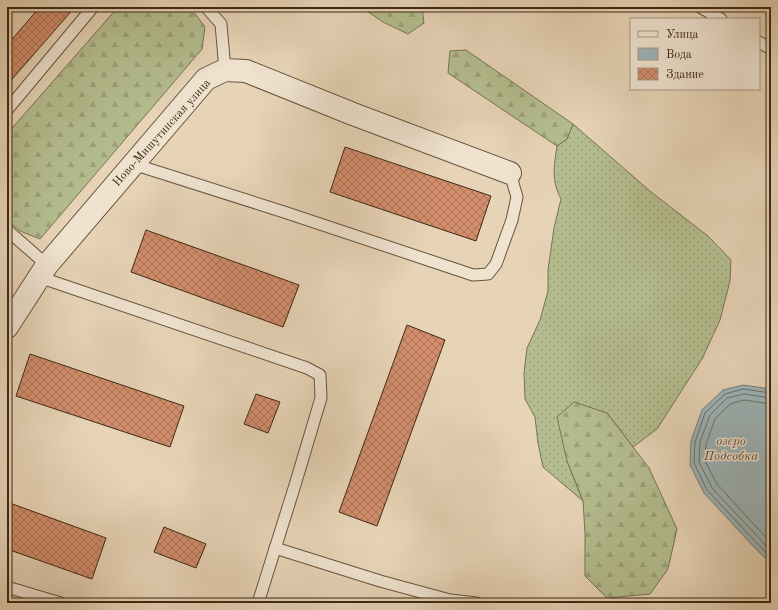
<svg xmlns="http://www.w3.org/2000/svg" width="778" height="610" viewBox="0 0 778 610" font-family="'Old Standard TT',serif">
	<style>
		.grass { fill: url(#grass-dots); stroke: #787352 }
		.forest { fill: url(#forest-firs); stroke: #787352 }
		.water { fill: #9cb5ba; stroke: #767d78 }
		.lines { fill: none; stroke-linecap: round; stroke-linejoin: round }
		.shore { stroke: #6c6f67; stroke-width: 1 }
		.building { fill: url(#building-cross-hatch); stroke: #3d2914 }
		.service-casing { stroke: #68543d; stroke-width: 13 }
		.minor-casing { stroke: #68543d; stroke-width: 24 }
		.service { stroke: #efe3d0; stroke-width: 11 }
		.minor { stroke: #efe3d0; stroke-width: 22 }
		.labels { text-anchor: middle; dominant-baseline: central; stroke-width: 3; stroke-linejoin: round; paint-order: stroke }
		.street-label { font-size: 12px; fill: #3d2914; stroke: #efe3d0 }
		.water-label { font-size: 13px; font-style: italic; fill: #554c3e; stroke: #efe3d0 }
	</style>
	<defs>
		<pattern id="grass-dots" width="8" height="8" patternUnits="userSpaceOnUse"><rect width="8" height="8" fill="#b4bd8f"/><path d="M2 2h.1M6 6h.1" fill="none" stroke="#9ca27a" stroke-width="1.8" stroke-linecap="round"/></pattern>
		<pattern id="forest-firs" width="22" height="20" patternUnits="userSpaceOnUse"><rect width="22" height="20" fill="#b4bd8f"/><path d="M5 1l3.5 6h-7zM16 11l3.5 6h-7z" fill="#9ca27a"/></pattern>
		<pattern id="building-cross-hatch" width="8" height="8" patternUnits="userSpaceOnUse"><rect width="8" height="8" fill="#d28d6c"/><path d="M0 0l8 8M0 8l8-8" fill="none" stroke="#ac7358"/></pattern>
	</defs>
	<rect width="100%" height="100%" fill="#e7d4b7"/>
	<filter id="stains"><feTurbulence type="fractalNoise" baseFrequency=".005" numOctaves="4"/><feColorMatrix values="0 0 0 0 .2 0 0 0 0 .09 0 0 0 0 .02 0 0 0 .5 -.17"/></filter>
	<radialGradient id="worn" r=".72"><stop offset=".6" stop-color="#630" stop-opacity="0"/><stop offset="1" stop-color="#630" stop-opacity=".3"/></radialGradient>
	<!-- grass -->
	<path class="grass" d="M573 124 651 192 708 236 731 260 730 281 720 320 702 359 657 429 633 447 607 413 567 461 583 501 543 467 538 443 535 417 525 399 524 373 527 348 540 320 548 291V270L554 228 561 199C551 180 554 167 557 146L567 139Z"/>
	<!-- forest -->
	<g class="forest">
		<path d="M118 7H190L205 27 202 49 40 239 20 231 7 220V134Z"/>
		<path d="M361 7H422L424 23 408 34 383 22Z"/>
		<path d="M466 50 573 124 567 139 557 146 448 73 450 51Z"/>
		<path d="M574 402 607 413 649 468 677 529 668 569 650 594 607 598 585 576V533L583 501 567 461 557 417Z"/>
	</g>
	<!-- water -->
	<path class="water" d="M743 385 771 389V564L753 546 704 493 690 465 691 441 702 410 723 390Z"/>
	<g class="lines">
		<!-- shore -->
		<g class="shore">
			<path d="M771 393 743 389 725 394 705 413 695 442 694 463 707 490 771 558"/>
			<path d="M771 398 744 394 727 398 710 415 700 442 699 462 712 488 771 551"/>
			<path d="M771 404 744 400 730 404 715 419 706 444 705 461 717 484 771 543"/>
		</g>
	</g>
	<!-- building -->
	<g class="building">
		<path d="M40 7H75L7 85V45Z"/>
		<path d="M345 147 491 196 476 241 330 192Z"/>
		<path d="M146 230 299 285 283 327 131 272Z"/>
		<path d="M407 325 445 340 377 526 339 512Z"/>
		<path d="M30 354 184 406 170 447 16 396Z"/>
		<path d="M256 394 280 402 268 433 244 424Z"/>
		<path d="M7 502 106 538 92 579 7 549Z"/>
		<path d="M164 527 206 544 196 568 154 552Z"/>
	</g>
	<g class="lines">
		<!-- service casing -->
		<g class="service-casing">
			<g id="service">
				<path d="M206 7 221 24 225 70"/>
				<path d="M700 7 721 19"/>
				<path d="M759 42 771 49"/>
				<path d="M7 110 93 7"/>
				<path d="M133 164 284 212 473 275 488 274 496 264 512 220 517 197 510 173"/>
				<path d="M7 230 47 265"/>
				<path d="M39 277 307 368 320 375 321 398 295 485 258 603"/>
				<path d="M275 548 380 581 450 600 477 603"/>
				<path d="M7 587 37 596 61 603"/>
			</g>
		</g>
		<!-- minor casing -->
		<g class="minor-casing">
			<path id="minor" d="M7 327 47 265 206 79 225 70 246 71 353 114 510 173"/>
		</g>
		<!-- service -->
		<use href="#service" class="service"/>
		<!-- minor -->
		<use href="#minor" class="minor"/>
	</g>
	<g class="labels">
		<!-- street labels -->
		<g class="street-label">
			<text transform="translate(162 133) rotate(-48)">Ново-Мишутинская улица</text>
		</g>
		<!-- water labels -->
		<g class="water-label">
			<text x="731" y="441">озеро<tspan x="731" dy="15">Подсобка</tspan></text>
		</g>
	</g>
	<!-- margin -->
	<rect width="778" height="610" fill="none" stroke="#e7d4b7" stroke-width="24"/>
	<rect x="8" y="8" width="762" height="594" fill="none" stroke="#3d2914" stroke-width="2"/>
	<rect x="12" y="12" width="754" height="586" fill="none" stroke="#3d2914"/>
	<!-- legend -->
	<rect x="630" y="18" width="130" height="72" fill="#efe3d0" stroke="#a89985"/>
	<rect x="638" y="31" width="20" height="6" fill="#efe3d0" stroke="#a89985"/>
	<text x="666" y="38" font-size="12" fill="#3d2914">Улица</text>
	<rect x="638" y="48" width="20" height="12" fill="#9cb5ba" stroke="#a89985"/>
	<text x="666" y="58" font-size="12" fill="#3d2914">Вода</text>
	<rect x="638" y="68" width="20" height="12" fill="url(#building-cross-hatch)" stroke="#a89985"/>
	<text x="666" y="78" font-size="12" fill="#3d2914">Здание</text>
	<rect width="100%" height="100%" filter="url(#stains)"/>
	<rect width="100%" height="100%" fill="url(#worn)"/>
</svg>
